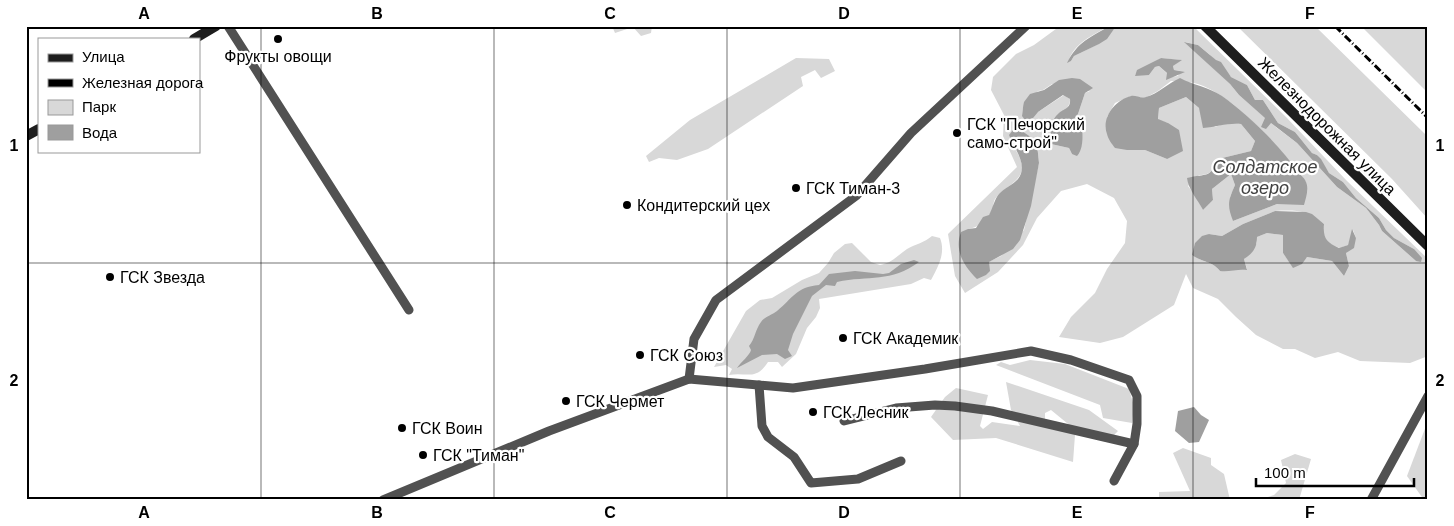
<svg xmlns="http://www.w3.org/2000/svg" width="1454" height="526" viewBox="0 0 1454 526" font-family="Helvetica,sans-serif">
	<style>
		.green { fill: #d8d8d8; fill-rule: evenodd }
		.water { fill: #9f9f9f }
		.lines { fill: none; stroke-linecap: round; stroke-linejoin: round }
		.minor { stroke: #515151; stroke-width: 9 }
		.secondary { stroke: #1e1e1e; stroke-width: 10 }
		.rail { stroke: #000; stroke-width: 3; stroke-dasharray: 8 2.5 1 2.5; stroke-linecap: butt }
		.grid { fill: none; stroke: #000; stroke-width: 1; stroke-opacity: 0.55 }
		.poi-dot { fill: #000; stroke: #fff; stroke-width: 2 }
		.labels { text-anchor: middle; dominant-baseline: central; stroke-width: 4.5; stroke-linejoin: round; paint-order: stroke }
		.poi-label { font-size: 16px; fill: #000; stroke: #fff; text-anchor: start }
		.street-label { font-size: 16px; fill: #000; stroke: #fff }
		.water-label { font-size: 18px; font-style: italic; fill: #404040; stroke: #fff }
		.neatline { fill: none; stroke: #000; stroke-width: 2 }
		.grid-label { font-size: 16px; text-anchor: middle; font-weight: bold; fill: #000 }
	</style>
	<rect width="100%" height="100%" fill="#fff"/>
	<!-- green -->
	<g class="green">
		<path d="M612 26H652L651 33 641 36 633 27 615 33Z"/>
		<path d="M1060 26H1109C1092 36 1075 42 1068 62L1071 61 1074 56 1098 44 1114 29 1110 26H1193L1286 117 1347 181 1428 259V356L1410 363 1360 361 1338 352 1315 358 1295 349H1283L1256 335 1236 317 1218 299 1193 288 1186 274 1174 305 1123 337 1100 343 1059 337 1071 317 1095 293 1107 269 1125 243 1127 221 1114 198 1087 184 1061 191 1037 218 1023 245 998 272 965 293 955 276 948 234 1017 167 1003 136 1004 115 991 90 993 77 1016 54 1034 45ZM1185 42 1198 45 1209 54 1231 77 1247 85 1255 100H1263L1278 123 1295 132 1312 153 1317 155 1329 173 1343 182 1356 198 1379 218 1386 230 1394 238 1414 249 1416 261 1382 231 1379 225 1366 208 1337 187 1297 143 1277 128 1239 95 1230 84ZM1161 58 1181 60 1173 66 1174 70 1180 71 1178 76 1171 77 1159 66 1155 67 1149 75H1135ZM1171 81C1178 82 1186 81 1194 83 1232 92 1283 151 1306 182L1277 204 1233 221 1230 197 1235 185 1231 174 1212 189 1213 200 1203 210 1197 198 1188 186 1199 175C1212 175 1214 169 1218 159L1251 151 1255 141 1241 124 1226 123 1215 127 1199 108 1186 97 1159 108 1158 120 1168 123 1167 159 1145 150H1127L1107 117 1115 103 1131 96 1145 98 1158 91ZM1052 84 1090 91 1085 93 1078 114 1072 122 1075 126 1082 128 1081 147 1072 154 1069 148 1051 144C1051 139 1049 132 1050 128 1053 114 1071 111 1070 99L1064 95 1038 112 1022 116 1023 107 1038 91 1043 90ZM1037 144 1039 163 1024 230 1001 256 988 262 968 229C978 228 988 219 992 210 994 207 993 202 995 199 1003 188 1019 183 1022 170 1023 162 1017 151 1012 145ZM1275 211C1296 210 1307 210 1324 224 1323 240 1324 242 1340 248L1348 245 1353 230 1356 238 1346 253 1349 266 1344 276 1332 261 1307 257 1293 267 1283 253V235L1267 233 1257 237V243L1244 259 1247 269 1220 271C1211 260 1203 263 1192 255L1209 234 1222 236 1243 224Z"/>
		<path d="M1237 26H1315L1424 133 1428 137V219L1392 179Z"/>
		<path d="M1361 26H1428V93Z"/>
		<path d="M796 58 829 59 835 71 821 78 815 70 801 77 803 86 708 149 677 160 659 158 649 162 646 156 690 120Z"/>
		<path d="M932 236 940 238C946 253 938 267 931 280L924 278 911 284 819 299 820 308 816 317 807 328 796 354 782 367 778 362H768C756 381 747 372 729 375L732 369 726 365 714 367 746 311 760 300 772 298 802 280 819 273 828 263 834 253 845 244 852 243 871 262 880 265C892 263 898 255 907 249 916 244 924 243 932 236Z"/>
		<path d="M1030 360 1065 364 1129 389 1134 406 1132 423 1103 418 1100 405 996 365 1001 362 1010 365Z"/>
		<path d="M1006 382 1089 410 1118 431 1113 436 1073 428 1051 410 1045 413V419L1075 435 1073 462 996 438 953 440 931 417 945 397 956 388 988 395 980 426 983 429 992 422 1020 426 1011 410Z"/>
		<path d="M1428 425V500H1424L1407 476 1426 426Z"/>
		<path d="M1183 448 1211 458V465L1224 474 1230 500H1159V492L1190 491 1173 453Z"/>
		<path d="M1295 454 1311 459 1299 500H1258L1274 495 1286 483 1281 460Z"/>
	</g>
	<!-- water -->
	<g class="water">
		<path d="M1109 26 1114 29 1107 39 1099 44 1074 56 1071 61 1067 63C1078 41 1090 38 1109 26Z"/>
		<path d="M1184 42 1198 45 1216 60 1221 62 1231 77 1247 85 1255 100H1263L1278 123 1295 132 1312 153 1317 155 1321 159 1329 173 1343 182 1356 198 1379 218 1386 230 1394 238 1414 249 1422 258 1421 262 1416 261 1382 231 1379 225 1366 208 1337 187 1297 143 1271 123 1266 129 1261 127 1265 118 1239 95 1230 84Z"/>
		<path d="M1161 58 1182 60 1173 66 1174 70 1185 72 1166 80 1167 73 1159 66 1155 67 1149 75 1135 76 1137 70Z"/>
		<path d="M1072 78 1080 79 1093 88 1085 93 1078 114 1072 122 1075 126 1082 128C1083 137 1083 150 1077 156L1072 154 1069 148 1051 144 1050 124C1054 121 1054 117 1058 114 1064 108 1071 109 1070 99L1063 95 1038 112 1033 118 1025 120 1022 116 1023 107 1024 102 1030 94 1044 90 1059 80Z"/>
		<path d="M1180 78C1193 85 1209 87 1222 96 1249 115 1280 146 1299 173 1301 175 1305 179 1306 182 1309 189 1306 198 1304 205L1277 204 1233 221C1227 205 1228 201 1235 185L1231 174 1212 189 1213 200 1203 210C1198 200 1188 189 1187 178 1207 173 1210 179 1218 159L1251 151 1255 141 1241 124C1226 123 1217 127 1203 128L1199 108 1186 97 1159 108 1158 119 1168 123 1179 130 1183 151 1167 159 1145 150H1127L1115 148C1112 144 1108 139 1107 134 1101 118 1115 100 1131 96 1136 95 1141 99 1146 97 1158 94 1168 83 1180 78Z"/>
		<path d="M1019 129 1032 138 1037 144 1039 163 1031 206 1020 240 1013 249 989 262 990 271 986 275 977 279C964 266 954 251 961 232L968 229 976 228 983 217 989 215C993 208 994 200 999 194 1004 188 1013 185 1018 179 1029 165 1014 149 1009 135L1013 130Z"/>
		<path d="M1275 211 1306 212 1312 214 1324 224C1323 238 1326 242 1339 248L1348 245 1352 229 1356 238 1354 248 1346 253 1349 266 1344 276 1332 261 1307 257 1302 264 1293 268 1283 253V235L1267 233 1257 237C1257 248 1253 253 1244 259L1247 270C1237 269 1230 272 1220 271 1211 260 1203 263 1192 255L1195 243 1202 236 1209 234 1222 236 1243 224Z"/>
		<path d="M914 260 919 262C891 283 869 275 837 282L835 286 826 285 812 296 793 334 788 350 792 356 785 359 777 354 762 355 737 368C741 362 750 355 751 350L749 346C755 339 755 330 761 322 764 317 772 315 777 311 793 298 796 287 819 285L829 274 855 271 883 274 889 273 901 264Z"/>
		<path d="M1194 407 1201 415 1209 420 1199 442 1189 443 1175 431 1178 411Z"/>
	</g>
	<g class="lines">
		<!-- minor -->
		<g class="minor">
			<path d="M228 26 409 310"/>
			<path d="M689 379 694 339 716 300 856 196 911 133 1026 26"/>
			<path d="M759 385 762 426 768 437 794 457 811 483 858 479 901 461"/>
			<path d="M844 421 896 408 935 405 955 406 992 411 1134 444"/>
			<path d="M383 500 549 431 689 379 793 388 925 369 1031 351 1071 360 1129 380 1137 396V424L1134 444 1114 481"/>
			<path d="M1371 500 1428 396"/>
		</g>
		<!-- secondary -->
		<g class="secondary">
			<path d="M1205 26 1428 246"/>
			<path d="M194 39 216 26"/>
			<path d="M26 136 39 129"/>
		</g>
		<!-- rail -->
		<path class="rail" d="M1335 26 1428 118"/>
	</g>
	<!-- grid -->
	<path class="grid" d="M261 26V500M494 26V500M727 26V500M960 26V500M1193 26V500M26 263H1428"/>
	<!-- markers -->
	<g class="poi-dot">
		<circle cx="278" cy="39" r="5"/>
		<circle cx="957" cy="133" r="5"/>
		<circle cx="796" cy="188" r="5"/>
		<circle cx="627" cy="205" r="5"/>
		<circle cx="110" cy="277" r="5"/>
		<circle cx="843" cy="338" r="5"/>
		<circle cx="640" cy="355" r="5"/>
		<circle cx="566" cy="401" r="5"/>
		<circle cx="813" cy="412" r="5"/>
		<circle cx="402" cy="428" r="5"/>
		<circle cx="423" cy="455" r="5"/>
	</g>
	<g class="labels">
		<!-- poi labels -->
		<g class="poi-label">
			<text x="278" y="56" text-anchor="middle">Фрукты овощи</text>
			<text x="967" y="124">ГСК "Печорский<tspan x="967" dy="18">само-строй"</tspan></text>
			<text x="806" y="188">ГСК Тиман-3</text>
			<text x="637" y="205">Кондитерский цех</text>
			<text x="120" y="277">ГСК Звезда</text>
			<text x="853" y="338">ГСК Академик</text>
			<text x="650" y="355">ГСК Союз</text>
			<text x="576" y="401">ГСК Чермет</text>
			<text x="823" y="412">ГСК Лесник</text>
			<text x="412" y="428">ГСК Воин</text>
			<text x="433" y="455">ГСК "Тиман"</text>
		</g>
		<!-- street labels -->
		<g class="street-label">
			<text transform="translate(1327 126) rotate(45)">Железнодорожная улица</text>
		</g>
		<!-- water labels -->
		<g class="water-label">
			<text x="1265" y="167">Солдатское<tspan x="1265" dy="21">озеро</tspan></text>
		</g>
	</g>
	<!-- border -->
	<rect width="1454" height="526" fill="none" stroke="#ffffff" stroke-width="55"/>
	<!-- legend -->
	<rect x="38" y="38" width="162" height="115" fill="#ffffff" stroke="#999999"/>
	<rect x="48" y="54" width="25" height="8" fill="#1e1e1e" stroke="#999999"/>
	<text x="82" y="62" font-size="15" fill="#000000">Улица</text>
	<rect x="48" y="79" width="25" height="8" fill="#000000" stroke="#999999"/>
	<text x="82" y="88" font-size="15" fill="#000000">Железная дорога</text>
	<rect x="48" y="100" width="25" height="15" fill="#d8d8d8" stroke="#999999"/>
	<text x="82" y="112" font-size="15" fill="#000000">Парк</text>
	<rect x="48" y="125" width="25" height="15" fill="#9f9f9f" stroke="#999999"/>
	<text x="82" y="138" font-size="15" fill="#000000">Вода</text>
	<!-- scale -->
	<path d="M1256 478v8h158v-8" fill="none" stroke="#000000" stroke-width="2.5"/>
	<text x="1264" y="478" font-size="15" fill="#000000" stroke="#ffffff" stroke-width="4" paint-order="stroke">100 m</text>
	<rect x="28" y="28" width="1398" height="470" class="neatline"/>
	<g class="grid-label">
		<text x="144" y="19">A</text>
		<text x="377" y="19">B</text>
		<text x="610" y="19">C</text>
		<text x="844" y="19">D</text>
		<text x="1077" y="19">E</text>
		<text x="1310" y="19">F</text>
		<text x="14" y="151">1</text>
		<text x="1440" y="151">1</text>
		<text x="14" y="386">2</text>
		<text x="1440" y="386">2</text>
		<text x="144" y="518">A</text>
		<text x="377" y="518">B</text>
		<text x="610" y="518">C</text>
		<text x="844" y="518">D</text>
		<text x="1077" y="518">E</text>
		<text x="1310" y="518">F</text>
	</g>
</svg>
